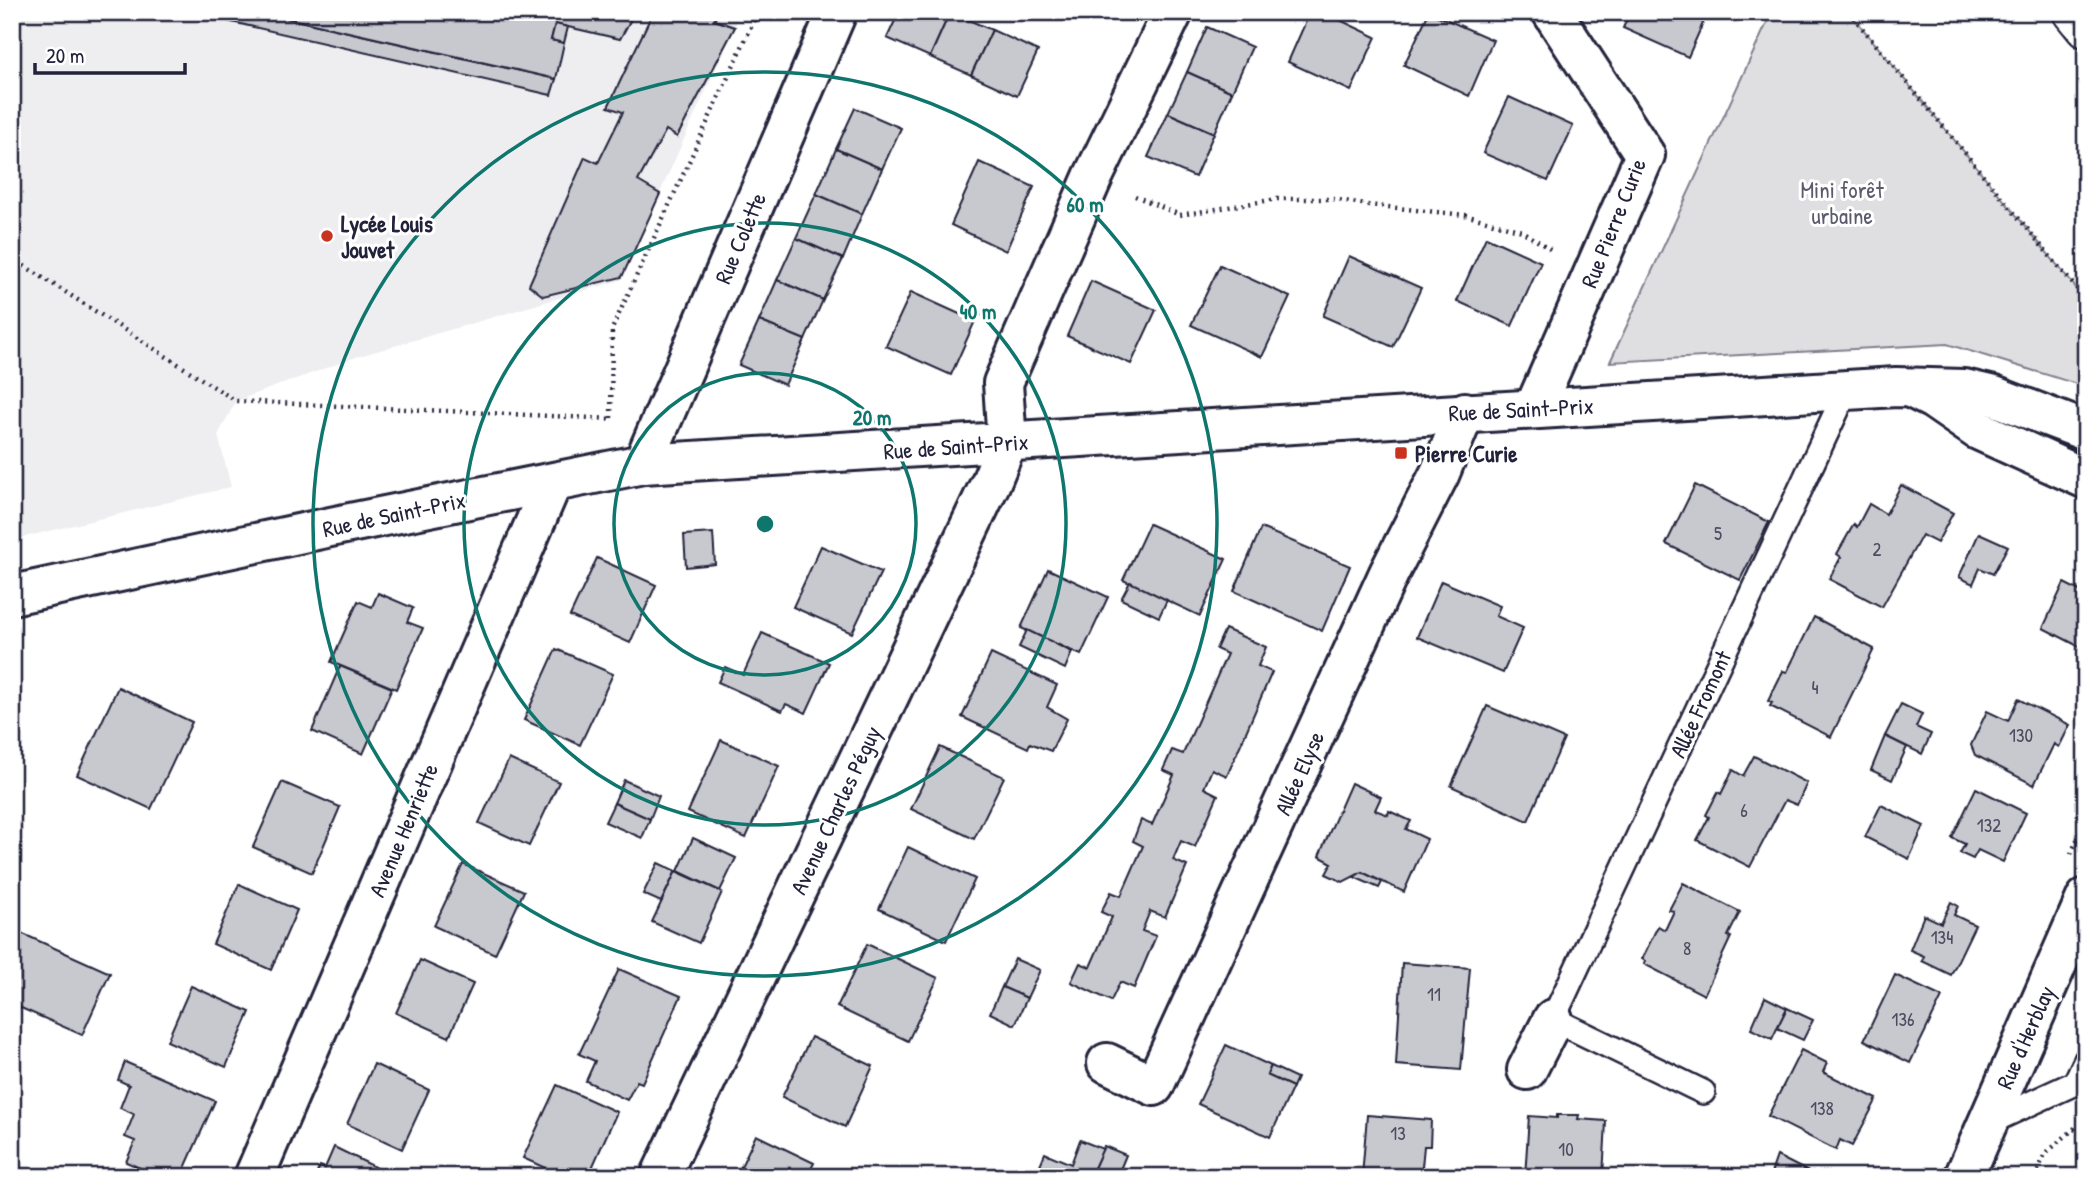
<svg xmlns="http://www.w3.org/2000/svg" width="2098" height="1189" viewBox="0 0 2098 1189" font-family="'Patrick Hand',sans-serif">
	<style>
		.built { fill: #eeeef1 }
		.green { fill: #dfdfe2; stroke: #80808e; stroke-width: 2 }
		.building { fill: #c8c8cf; stroke: #22223b; stroke-width: 2 }
		.lines { fill: none; stroke-linecap: round; stroke-linejoin: round }
		.lane-casing { stroke: #22223b; stroke-width: 28 }
		.street-casing { stroke: #22223b; stroke-width: 44 }
		.secondary-casing { stroke: #22223b; stroke-width: 44 }
		.highway-casing { stroke: #22223b; stroke-width: 44 }
		.path { stroke: #22223b; stroke-width: 4.5; stroke-dasharray: 2 5; stroke-linecap: butt }
		.lane { stroke: #fff; stroke-width: 23 }
		.street { stroke: #fff; stroke-width: 38 }
		.secondary { stroke: #fff; stroke-width: 38 }
		.highway { stroke: #fff; stroke-width: 38 }
		.ring { fill: none; stroke: #0f766e; stroke-width: 3.5 }
		.poi-dot { fill: #c8321e; stroke: #fff; stroke-width: 2.5 }
		.labels { text-anchor: middle; dominant-baseline: central; stroke-width: 6; stroke-linejoin: round; paint-order: stroke }
		.number-label { font-size: 19px; fill: #4c4c60 }
		.park-label { font-size: 23px; fill: #5b5b6d; stroke: #fff }
		.poi-label { font-size: 23px; font-weight: bold; fill: #22223b; stroke: #fff; text-anchor: start }
		.street-label { font-size: 23px; fill: #22223b; stroke: #fff }
		.centre { fill: #0f766e; stroke: #fff; stroke-width: 3.5 }
		.ring-label { font-size: 21px; text-anchor: middle; font-weight: bold; fill: #0f766e; stroke: #fff; stroke-width: 6; stroke-linejoin: round; paint-order: stroke }
	</style>
	<rect width="100%" height="100%" fill="#fff"/>
	<filter id="ink" filterUnits="userSpaceOnUse"><feTurbulence type="fractalNoise" baseFrequency=".0143" numOctaves="2"/><feDisplacementMap in="SourceGraphic" scale="14" xChannelSelector="R" yChannelSelector="G"/><feConvolveMatrix kernelMatrix="1 2 1 2 8 2 1 2 1" color-interpolation-filters="sRGB"/></filter>
	<g filter="url(#ink)">
		<!-- built -->
		<path class="built" d="M12 12H741L621 280 356 357 236 401 218 435 231 487 12 540Z"/>
		<!-- green -->
		<path class="green" d="M1772 12H1849L2086 300V387L1947 344 1610 362Z"/>
		<!-- building -->
		<g class="building">
			<path d="M188 12H260L556 79 551 95Z"/>
			<path d="M260 12H635L620 39 555 24 551 40 564 43 556 79Z"/>
			<path d="M653 12H719L714 20 735 27 677 137 666 130 638 181 660 194 622 277 543 296 529 285 585 157 598 163 623 112 608 107Z"/>
			<path d="M899 12H950L930 57 887 38Z"/>
			<path d="M950 12 992 30 971 75 930 57Z"/>
			<path d="M1310 12H1323L1376 37 1351 91 1288 62Z"/>
			<path d="M1429 12 1493 40 1469 96 1404 65Z"/>
			<path d="M1630 12H1708L1688 57 1623 28Z"/>
			<path d="M555 24 568 27 564 43 551 40Z"/>
			<path d="M1207 27 1252 47 1232 92 1187 72Z"/>
			<path d="M992 30 1038 51 1017 96 971 75Z"/>
			<path d="M1187 72 1232 92 1214 133 1168 113Z"/>
			<path d="M1509 97 1573 126 1548 181 1483 153Z"/>
			<path d="M855 108 901 128 882 169 836 149Z"/>
			<path d="M1168 113 1214 133 1195 177 1148 157Z"/>
			<path d="M836 149 882 169 862 214 816 194Z"/>
			<path d="M979 162 1034 187 1006 251 951 225Z"/>
			<path d="M816 194 862 214 843 259 796 238Z"/>
			<path d="M1486 237 1541 262 1512 326 1457 301Z"/>
			<path d="M796 238 843 259 823 300 777 280Z"/>
			<path d="M1349 256 1421 288 1393 347 1323 316Z"/>
			<path d="M1220 265 1290 297 1262 357 1191 325Z"/>
			<path d="M777 280 823 300 805 340 759 321Z"/>
			<path d="M1091 281 1156 310 1131 364 1067 336Z"/>
			<path d="M911 292 975 321 951 375 886 346Z"/>
			<path d="M759 321 805 340 785 385 739 365Z"/>
			<path d="M1695 485 1769 522 1740 580 1666 544Z"/>
			<path d="M1901 485 1953 513 1937 543 1922 535 1882 607 1829 579 1841 557 1837 554 1854 524 1857 527 1869 504 1886 514Z"/>
			<path d="M1149 524 1226 559 1200 616 1123 580Z"/>
			<path d="M1261 528 1350 566 1322 631 1234 591Z"/>
			<path d="M713 533 715 564 686 567 684 535Z"/>
			<path d="M1979 533 2008 546 1993 574 1980 568 1973 584 1959 577Z"/>
			<path d="M821 546 881 572 852 633 793 607Z"/>
			<path d="M597 558 656 585 630 643 570 616Z"/>
			<path d="M1048 569 1108 597 1081 655 1021 628Z"/>
			<path d="M1441 581 1500 606 1496 616 1523 628 1503 673 1417 637Z"/>
			<path d="M1130 582 1167 600 1159 617 1121 599Z"/>
			<path d="M2064 583 2086 594V650L2043 628Z"/>
			<path d="M378 593 413 608 407 622 423 628 396 689 331 662 358 601 372 607Z"/>
			<path d="M1814 617 1874 649 1831 737 1770 706 1772 703 1768 701 1783 671 1787 672Z"/>
			<path d="M1225 629 1266 647 1258 666 1272 672 1227 776 1212 769 1204 788 1218 795 1195 847 1181 841 1173 860 1187 866 1165 917 1150 911 1142 931 1156 936 1134 988 1120 982 1111 1001 1071 982 1080 963 1090 967 1112 917 1101 912 1111 892 1121 896 1143 846 1133 841 1141 820 1152 825 1174 775 1163 770 1172 750 1183 754 1227 654 1216 649Z"/>
			<path d="M1027 630 1072 652 1065 669 1019 647Z"/>
			<path d="M762 633 829 663 806 713 786 704 782 711 718 682 725 667 743 675Z"/>
			<path d="M556 649 613 674 580 745 524 720Z"/>
			<path d="M991 654 1057 685 1047 707 1067 719 1051 751 1030 743 1028 748 962 717Z"/>
			<path d="M340 666 392 688 363 754 312 731Z"/>
			<path d="M118 687 192 722 151 809 77 775Z"/>
			<path d="M2018 699 2070 725 2059 747 2054 744 2034 785 1975 755 1971 745 1987 711 2008 721Z"/>
			<path d="M1901 704 1922 714 1916 727 1931 734 1922 754 1885 736Z"/>
			<path d="M1487 706 1564 739 1528 821 1451 786Z"/>
			<path d="M1885 736 1907 747 1892 780 1871 770Z"/>
			<path d="M721 740 779 766 746 838 688 812Z"/>
			<path d="M940 747 1004 777 974 839 911 809Z"/>
			<path d="M1754 756 1807 783 1797 805 1785 800 1750 867 1697 840 1709 817 1706 815 1718 792 1721 794 1733 770 1743 776Z"/>
			<path d="M509 759 559 782 529 846 479 823Z"/>
			<path d="M624 780 659 796 650 819 614 803Z"/>
			<path d="M282 782 340 807 312 873 253 847Z"/>
			<path d="M1351 783 1381 797 1375 810 1388 815 1389 811 1411 821 1406 829 1427 839 1404 892 1362 872 1343 882 1326 874 1332 863 1319 856Z"/>
			<path d="M1976 788 2026 813 2003 862 1978 850 1973 859 1960 853 1965 844 1952 838Z"/>
			<path d="M614 803 650 819 642 838 605 822Z"/>
			<path d="M1881 805 1924 826 1909 859 1865 837Z"/>
			<path d="M693 838 736 858 720 891 678 871Z"/>
			<path d="M908 847 975 879 946 941 879 909Z"/>
			<path d="M658 863 676 871 661 902 643 894Z"/>
			<path d="M463 864 524 891 495 954 434 926Z"/>
			<path d="M676 871 722 892 699 943 652 922Z"/>
			<path d="M1362 872 1382 882 1379 888 1354 877Z"/>
			<path d="M1683 883 1740 912 1728 936 1731 937 1704 995 1644 964 1645 961 1642 959 1658 926 1665 930 1674 911 1669 910Z"/>
			<path d="M239 884 297 910 271 970 213 944Z"/>
			<path d="M1951 902 1958 906 1954 915 1975 925 1951 975 1922 961 1924 956 1910 950 1924 915 1941 923Z"/>
			<path d="M21 933 110 973 82 1035 12 1004V953Z"/>
			<path d="M867 944 938 978 908 1041 837 1007Z"/>
			<path d="M1015 959 1040 970 1027 998 1002 987Z"/>
			<path d="M420 960 473 984 449 1037 396 1013Z"/>
			<path d="M1402 963 1470 968 1461 1070 1396 1065Z"/>
			<path d="M619 969 681 996 642 1083 637 1081 627 1100 586 1081 595 1061 579 1054Z"/>
			<path d="M1895 975 1942 997 1910 1063 1864 1040Z"/>
			<path d="M191 986 250 1012 226 1067 167 1041Z"/>
			<path d="M1002 987 1027 998 1015 1025 990 1013Z"/>
			<path d="M1765 997 1787 1008 1772 1039 1751 1029Z"/>
			<path d="M1787 1008 1813 1020 1803 1040 1777 1028Z"/>
			<path d="M811 1037 873 1066 845 1127 782 1097Z"/>
			<path d="M1226 1045 1271 1066 1267 1075 1293 1087 1270 1137 1198 1104Z"/>
			<path d="M1801 1050 1827 1063 1823 1072 1877 1099 1852 1146 1840 1140 1836 1150 1768 1116Z"/>
			<path d="M125 1062 215 1101 181 1177H161L126 1162 135 1141 125 1137 134 1114 120 1108 129 1085 118 1080Z"/>
			<path d="M374 1064 429 1090 402 1149 347 1124Z"/>
			<path d="M1271 1066 1297 1078 1293 1087 1267 1075Z"/>
			<path d="M557 1085 617 1112 588 1177H565L523 1158Z"/>
			<path d="M1367 1115 1431 1120 1430 1146H1424L1421 1177H1362Z"/>
			<path d="M1557 1115H1579L1578 1119 1606 1121 1603 1177H1525L1529 1116 1557 1118Z"/>
			<path d="M756 1135 814 1163 807 1177H736Z"/>
			<path d="M1080 1140 1103 1149 1090 1177H1035L1045 1153 1071 1164Z"/>
			<path d="M1104 1146 1126 1155 1117 1177H1090Z"/>
			<path d="M334 1147 381 1170 378 1177H315L320 1166 325 1168Z"/>
			<path d="M1777 1156 1809 1172 1807 1177 1770 1176Z"/>
		</g>
		<g class="lines">
			<!-- lane casing -->
			<g class="lane-casing">
				<g id="lane">
					<path d="M1703 1092 1553 1019 1847 389"/>
					<path d="M1988 1123 2075 1083 2086 1060"/>
				</g>
			</g>
			<!-- street casing -->
			<g class="street-casing">
				<g id="street">
					<path d="M1534 409 1645 155 1552 12"/>
					<path d="M643 464 837 12"/>
					<path d="M1107 1063 1154 1086 1389 573 1440 473 1465 412"/>
					<path d="M1527 1070 1553 1019"/>
					<path d="M254 1177 552 483"/>
					<path d="M660 1177 991 482 1007 443 1003 383 1093 177 1173 12"/>
				</g>
			</g>
			<!-- secondary casing -->
			<g class="secondary-casing">
				<g id="secondary">
					<path d="M1913 389 1933 399 1978 430 2086 479"/>
					<path d="M12 595 340 525 643 464 1896 387 1964 389 1994 396 2086 431"/>
					<path d="M1964 1177 2086 898"/>
				</g>
			</g>
			<!-- highway casing -->
			<g class="highway-casing">
				<path id="highway" d="M2073 12 2086 28"/>
			</g>
			<!-- path -->
			<g class="path">
				<path d="M1849 12 2086 300"/>
				<path d="M1135 196 1180 215 1277 199H1333L1368 205 1465 215 1522 231 1553 251"/>
				<path d="M12 258 236 401 613 419"/>
				<path d="M611 418 612 329 758 12"/>
				<path d="M2071 854 2086 819"/>
				<path d="M2074 1129 2086 1135"/>
				<path d="M2035 1177 2045 1154 2076 1127"/>
			</g>
			<!-- lane -->
			<use href="#lane" class="lane"/>
			<!-- street -->
			<use href="#street" class="street"/>
			<!-- secondary -->
			<use href="#secondary" class="secondary"/>
			<!-- highway -->
			<use href="#highway" class="highway"/>
		</g>
	</g>
	<!-- distance rings -->
	<g class="ring">
		<circle cx="765" cy="524" r="151"/>
		<circle cx="765" cy="524" r="301"/>
		<circle cx="765" cy="524" r="452"/>
	</g>
	<!-- markers -->
	<g class="poi-dot">
		<circle cx="327" cy="236" r="7"/>
		<rect x="1394" y="446" width="14" height="14" rx="3.5"/>
	</g>
	<g class="labels">
		<!-- number labels -->
		<g class="number-label">
			<text x="1718" y="533">5</text>
			<text x="1877" y="549">2</text>
			<text x="1815" y="687">4</text>
			<text x="2021" y="735">130</text>
			<text x="1744" y="810">6</text>
			<text x="1989" y="825">132</text>
			<text x="1942" y="937">134</text>
			<text x="1687" y="948">8</text>
			<text x="1434" y="994">11</text>
			<text x="1903" y="1019">136</text>
			<text x="1822" y="1108">138</text>
			<text x="1398" y="1133">13</text>
			<text x="1566" y="1149">10</text>
		</g>
		<!-- park labels -->
		<g class="park-label">
			<text x="1842" y="189">Mini forêt<tspan x="1842" dy="26">urbaine</tspan></text>
		</g>
		<!-- poi labels -->
		<g class="poi-label">
			<text x="341" y="223">Lycée Louis<tspan x="341" dy="26">Jouvet</tspan></text>
			<text x="1415" y="453">Pierre Curie</text>
		</g>
		<!-- street labels -->
		<g class="street-label">
			<text transform="translate(1613 223) rotate(-68)">Rue Pierre Curie</text>
			<text transform="translate(740 238) rotate(-67)">Rue Colette</text>
			<text transform="translate(1521 409) rotate(-3)">Rue de Saint-Prix</text>
			<text transform="translate(956 446) rotate(-4)">Rue de Saint-Prix</text>
			<text transform="translate(394 514) rotate(-12)">Rue de Saint-Prix</text>
			<text transform="translate(1700 704) rotate(-65)">Allée Fromont</text>
			<text transform="translate(1299 773) rotate(-66)">Allée Elyse</text>
			<text transform="translate(835 810) rotate(-65)">Avenue Charles Péguy</text>
			<text transform="translate(403 830) rotate(-67)">Avenue Henriette</text>
			<text transform="translate(2025 1037) rotate(-66)">Rue d'Herblay</text>
		</g>
	</g>
	<circle cx="765" cy="524" r="10" class="centre"/>
	<g class="ring-label">
		<text x="1085" y="212">60 m</text>
		<text x="978" y="319">40 m</text>
		<text x="872" y="425">20 m</text>
	</g>
	<!-- margin -->
	<rect width="2098" height="1189" fill="none" stroke="#fff" stroke-width="42"/>
	<rect x="21" y="21" width="2056" height="1147" fill="none" stroke="#22223b" stroke-width="2.5" filter="url(#ink)"/>
	<!-- scale -->
	<path d="M35 63v10h150v-10" fill="none" stroke="#22223b" stroke-width="3.5"/>
	<text x="46" y="63" font-size="21" fill="#22223b" stroke="#ffffff" stroke-width="5" paint-order="stroke">20 m</text>
</svg>
